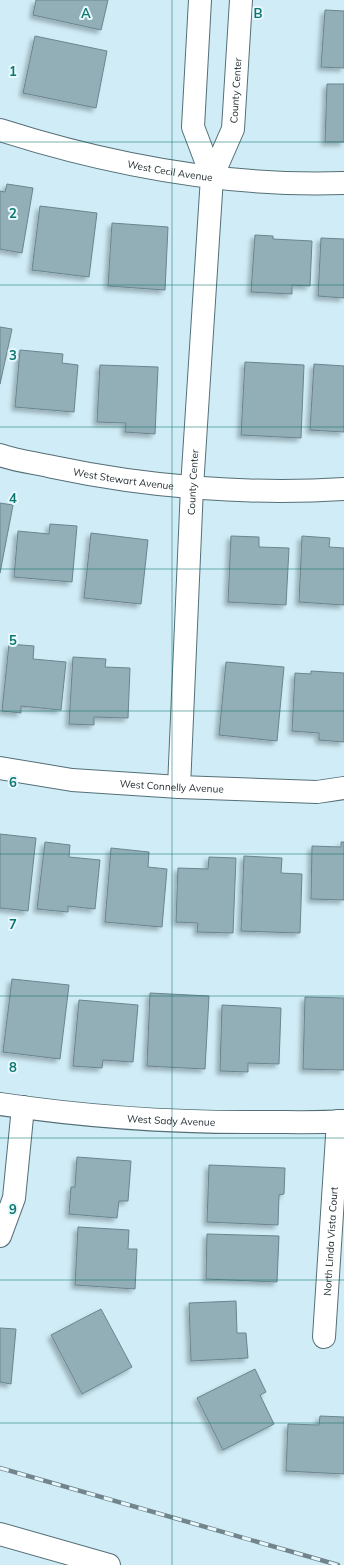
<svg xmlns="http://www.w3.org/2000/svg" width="344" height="1565" viewBox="0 0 344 1565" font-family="Mulish,sans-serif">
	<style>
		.building { fill: #92aeb7; stroke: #6a858e; filter: url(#shadow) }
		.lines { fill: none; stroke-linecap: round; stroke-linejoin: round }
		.street-casing { stroke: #546f77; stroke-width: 24 }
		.secondary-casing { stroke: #546f77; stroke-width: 24 }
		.street { stroke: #fff; stroke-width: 22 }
		.secondary { stroke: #fff; stroke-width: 22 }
		.rail-casing { stroke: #72858c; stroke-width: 4.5 }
		.rail { stroke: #e7f8fe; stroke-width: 3; stroke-dasharray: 9; stroke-linecap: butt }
		.grid { fill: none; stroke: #0f766e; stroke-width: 1; stroke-opacity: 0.55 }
		.labels { text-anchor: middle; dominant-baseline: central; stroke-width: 4; stroke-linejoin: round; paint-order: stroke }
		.street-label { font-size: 10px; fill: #253034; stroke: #e7f8fe }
		.grid-label { font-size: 13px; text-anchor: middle; font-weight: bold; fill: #0f766e; stroke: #e7f8fe; stroke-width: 4; stroke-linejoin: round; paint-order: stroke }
	</style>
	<defs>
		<filter id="shadow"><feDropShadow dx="-3.5" dy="3.5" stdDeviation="2" flood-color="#0004"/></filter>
	</defs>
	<rect width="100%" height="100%" fill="#d0edf7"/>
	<!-- building -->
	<g class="building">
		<path d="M36 0H108L101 30 33 15Z"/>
		<path d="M325 10 344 11V68L321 67Z"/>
		<path d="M35 36 107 51 96 108 23 93Z"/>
		<path d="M327 84H344V142H325Z"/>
		<path d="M7 184 33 188 22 253 0 249V191L5 192Z"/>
		<path d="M40 206 97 213 89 277 32 270Z"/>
		<path d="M112 223 168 227 165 290 108 286Z"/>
		<path d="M255 235 273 236V239L312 241 310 286 292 285V294L251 292Z"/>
		<path d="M321 238 344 239V298L318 296Z"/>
		<path d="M0 327 12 329 0 384Z"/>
		<path d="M20 350 63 354 62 363 78 365 74 412 15 407Z"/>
		<path d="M245 362 304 365 301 438 241 435Z"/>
		<path d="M314 364 344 366V432L310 430Z"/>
		<path d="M100 365 158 367 155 434 125 432 126 423 97 422Z"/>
		<path d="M0 503 13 505 0 573Z"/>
		<path d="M50 524 77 526 72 582 14 577 18 531 49 534Z"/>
		<path d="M91 533 148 540 141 604 84 598Z"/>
		<path d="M231 536 259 537V547L289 548 286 605 228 602Z"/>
		<path d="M302 536 330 538 329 547 344 548V605L299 602Z"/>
		<path d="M9 644 34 646 33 659 66 662 61 710 21 706V713L2 711Z"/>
		<path d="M73 657 106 659 105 667 130 668 128 718 94 717V725L69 724Z"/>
		<path d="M226 662 284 667 277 741 219 735Z"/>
		<path d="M311 671 344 673V742L319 740V733L292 731 295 673 311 674Z"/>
		<path d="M0 834 36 838 28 911 0 908Z"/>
		<path d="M45 842 70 845 69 857 100 860 95 909 68 906V912L37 909Z"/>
		<path d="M341 842H344V900L311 899 312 846 341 847Z"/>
		<path d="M111 848 149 852 148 867 167 869 162 927 105 922Z"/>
		<path d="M244 856 282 858 281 873 302 874 300 933 241 931Z"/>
		<path d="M209 857 236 858 233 933 197 932 198 923 176 922 178 868 208 869Z"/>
		<path d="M12 979 69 985 60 1059 3 1052Z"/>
		<path d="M150 993 209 996 205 1069 147 1066Z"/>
		<path d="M305 997 344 998V1070L303 1069Z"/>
		<path d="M79 1000 138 1005 133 1062 103 1060 102 1068 73 1066Z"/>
		<path d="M222 1005 281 1008 279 1064 248 1063V1072L220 1071Z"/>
		<path d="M77 1157 131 1161 128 1201H119L117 1218 69 1214 71 1187H75Z"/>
		<path d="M209 1165 285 1168 284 1194 279 1195 278 1225 207 1222Z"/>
		<path d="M78 1227 129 1230 128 1249H137L135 1289 75 1285Z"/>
		<path d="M207 1234 279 1236 277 1282 206 1279Z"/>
		<path d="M236 1301 237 1333H246L248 1358 191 1361 189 1303Z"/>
		<path d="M101 1309 132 1367 82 1394 51 1335Z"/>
		<path d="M0 1328 16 1329 11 1384 0 1382Z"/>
		<path d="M255 1369 266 1392 260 1395 274 1424 223 1450 197 1398Z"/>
		<path d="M320 1416 344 1417V1474L286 1471 288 1424 319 1425Z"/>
	</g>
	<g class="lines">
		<!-- street casing -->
		<g class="street-casing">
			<g id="street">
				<path id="s1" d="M0 130C110 165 228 187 344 183"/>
				<path id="s2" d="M0 455C17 461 36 463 53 467 147 487 249 495 344 489"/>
				<path id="s3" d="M0 768 72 780 179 787 317 792 344 788"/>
				<path id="s4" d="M0 1104C88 1117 176 1123 265 1122 291 1122 318 1123 344 1121"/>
				<path d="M0 1236 14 1198 23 1107"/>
				<path id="s5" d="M324 1337 338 1121"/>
			</g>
		</g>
		<!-- secondary casing -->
		<g class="secondary-casing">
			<g id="secondary">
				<path d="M200 0 193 127 212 177"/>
				<path id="s6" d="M179 787 192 487 212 177 233 129 241 0"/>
				<path d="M0 1534 109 1565"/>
			</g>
		</g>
		<!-- street -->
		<use href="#street" class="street"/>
		<!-- secondary -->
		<use href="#secondary" class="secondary"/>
		<!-- rail casing -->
		<g class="rail-casing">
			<path id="rail" d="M0 1468 338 1565"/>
		</g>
		<!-- rail -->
		<use href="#rail" class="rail"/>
	</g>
	<!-- grid -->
	<path class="grid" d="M172 0V1565M0 142H344M0 285H344M0 427H344M0 569H344M0 711H344M0 854H344M0 996H344M0 1138H344M0 1280H344M0 1423H344"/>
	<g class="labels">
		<!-- street labels -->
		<g class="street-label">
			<text stroke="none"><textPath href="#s6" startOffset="702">County Center</textPath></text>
			<text stroke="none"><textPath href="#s1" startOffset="175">West Cecil Avenue</textPath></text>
			<text stroke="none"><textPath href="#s2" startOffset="126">West Stewart Avenue</textPath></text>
			<text stroke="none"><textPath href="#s6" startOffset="305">County Center</textPath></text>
			<text stroke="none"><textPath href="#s3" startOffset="173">West Connelly Avenue</textPath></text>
			<text stroke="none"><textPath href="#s4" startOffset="172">West Sady Avenue</textPath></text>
			<text stroke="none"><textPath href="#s5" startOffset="96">North Linda Vista Court</textPath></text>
		</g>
	</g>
	<g class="grid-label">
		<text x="86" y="18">A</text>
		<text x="258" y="18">B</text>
		<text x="13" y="76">1</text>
		<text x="13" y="218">2</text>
		<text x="13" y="360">3</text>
		<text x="13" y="503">4</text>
		<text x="13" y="645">5</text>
		<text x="13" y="787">6</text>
		<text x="13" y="929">7</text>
		<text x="13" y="1072">8</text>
		<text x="13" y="1214">9</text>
	</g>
</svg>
